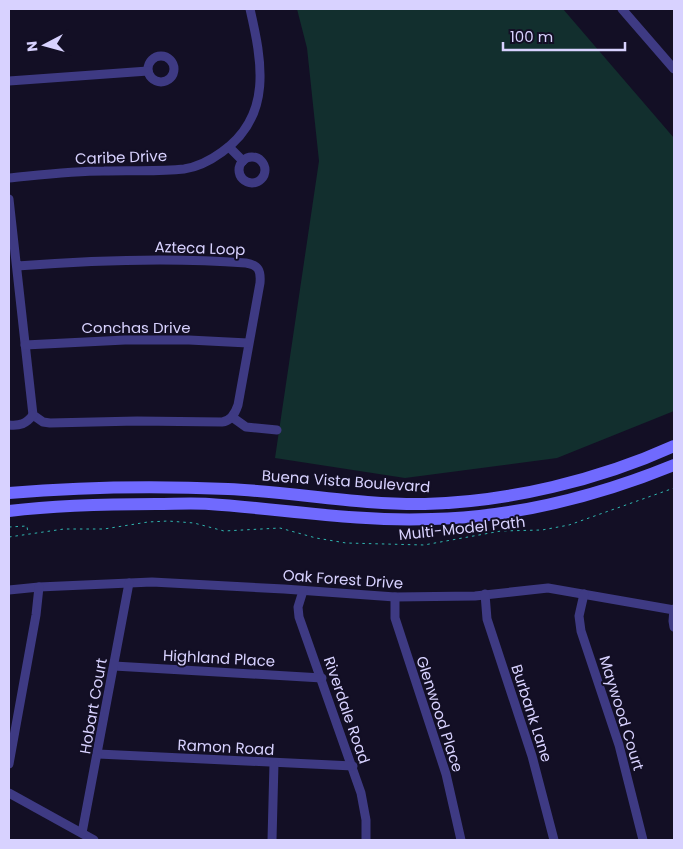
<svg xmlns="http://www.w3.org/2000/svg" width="683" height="849" viewBox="0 0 683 849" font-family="Poppins,sans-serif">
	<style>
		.green { fill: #122f2e }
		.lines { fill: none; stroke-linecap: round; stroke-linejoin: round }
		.path { stroke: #2fb6b0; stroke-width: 1; stroke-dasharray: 2.5 4; stroke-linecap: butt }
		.street { stroke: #3e3a83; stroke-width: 9 }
		.secondary { stroke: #706afe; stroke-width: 12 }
		.labels { text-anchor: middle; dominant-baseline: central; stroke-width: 4; stroke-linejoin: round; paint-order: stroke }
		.street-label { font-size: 15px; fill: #d8d2ff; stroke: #130f25 }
	</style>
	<rect width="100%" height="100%" fill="#130f25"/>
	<!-- green -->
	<path class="green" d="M297 9H563L674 138V411L557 458 405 478 275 458 319 161 307 48Z"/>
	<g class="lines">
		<!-- path -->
		<g class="path">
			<path d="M9 527 27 526 28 534"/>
			<path d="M9 537 64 529H104L148 522 168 521 194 523 224 531 280 528 316 538 346 543 424 545 501 531 542 530 569 525 674 488"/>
		</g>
		<!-- street -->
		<g class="street">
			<path d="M622 9 674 69"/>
			<circle cx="161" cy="69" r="13"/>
			<path d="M9 81 148 71"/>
			<path d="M229 147 243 161"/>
			<circle cx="252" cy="170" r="13"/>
			<path d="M9 178C40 175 72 171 104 171 131 170 158 172 184 169 198 167 211 160 222 152 273 116 262 61 250 9"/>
			<path d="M9 199 33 415 43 422 50 423 137 421 222 422C231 421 235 414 238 405L260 283C261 271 259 265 246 263 169 257 93 260 17 266"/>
			<path d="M25 345 125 340H189L248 343"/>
			<path d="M232 417 246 427 277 430"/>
			<path d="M9 425C20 426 26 424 33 415"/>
			<path d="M9 590 39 587 152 582 284 589 395 597 475 596 548 588 674 610"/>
			<path d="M303 591 298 607 299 617 361 793 366 820V840"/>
			<path d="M485 594 487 619 532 756 554 840"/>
			<path d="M584 594 579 616 581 631 619 745 643 840"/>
			<path d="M395 597V618L446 774 461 840"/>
			<path d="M674 609 673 621 674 627"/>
			<path d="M114 666 322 678"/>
			<path d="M98 754 353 766"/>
			<path d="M9 764 36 615 39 587"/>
			<path d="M9 793 94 840"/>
			<path d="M82 833 129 583"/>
			<path d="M272 840 274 763"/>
		</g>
		<!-- secondary -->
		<g class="secondary">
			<path d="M9 493C82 487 155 486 228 489 294 492 359 505 425 504 508 502 599 480 674 446"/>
			<path d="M9 511C58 505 107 504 156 504 174 504 192 503 209 504 283 509 357 522 432 519 515 517 598 496 674 465"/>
		</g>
	</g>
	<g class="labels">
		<!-- street labels -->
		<g class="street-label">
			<text transform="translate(121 157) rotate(-2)">Caribe Drive</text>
			<text transform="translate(200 248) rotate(2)">Azteca Loop</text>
			<text x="136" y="327">Conchas Drive</text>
			<text transform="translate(346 481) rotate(4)">Buena Vista Boulevard</text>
			<text transform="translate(462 528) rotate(-6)">Multi-Model Path</text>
			<text transform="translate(343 579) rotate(4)">Oak Forest Drive</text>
			<text transform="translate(219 658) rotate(3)">Highland Place</text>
			<text transform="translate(93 706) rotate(-80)">Hobart Court</text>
			<text transform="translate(347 710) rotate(71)">Riverdale Road</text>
			<text transform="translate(532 713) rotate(72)">Burbank Lane</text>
			<text transform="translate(622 713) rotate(73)">Maywood Court</text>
			<text transform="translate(440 714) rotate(72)">Glenwood Place</text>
			<text transform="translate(226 747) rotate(3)">Ramon Road</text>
		</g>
	</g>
	<!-- border -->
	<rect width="683" height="849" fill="none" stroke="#d8d2ff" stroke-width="20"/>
	<!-- north arrow -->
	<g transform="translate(45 45) rotate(264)" stroke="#130f25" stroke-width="4" paint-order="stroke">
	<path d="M0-4L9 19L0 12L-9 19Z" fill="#d8d2ff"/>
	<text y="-8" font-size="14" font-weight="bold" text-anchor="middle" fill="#d8d2ff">N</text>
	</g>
	<!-- scale -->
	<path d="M503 42v8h122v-8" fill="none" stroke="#d8d2ff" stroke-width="2.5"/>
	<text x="510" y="42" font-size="15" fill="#d8d2ff" stroke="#130f25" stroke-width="4" paint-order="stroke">100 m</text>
</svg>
